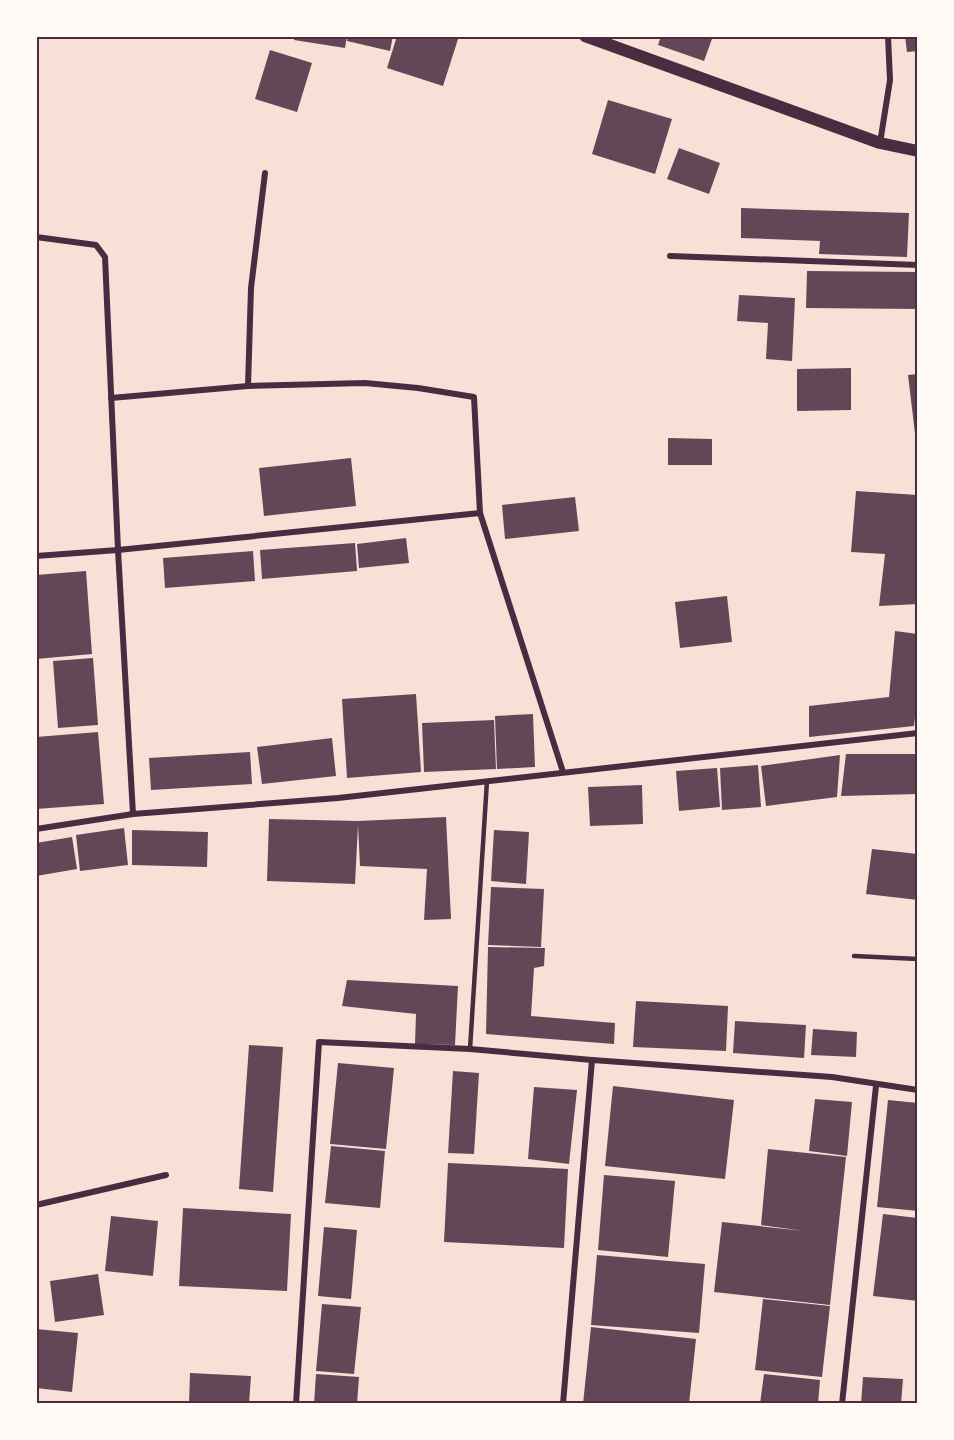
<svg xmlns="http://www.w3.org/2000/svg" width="954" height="1440" viewBox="0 0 954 1440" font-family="Lato,sans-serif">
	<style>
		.building { fill: #644757 }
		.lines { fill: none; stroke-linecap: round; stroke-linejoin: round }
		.service { stroke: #4a2c40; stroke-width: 4.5 }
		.minor { stroke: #4a2c40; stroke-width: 6 }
		.secondary { stroke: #4a2c40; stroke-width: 12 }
		.neatline { fill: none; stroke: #4a2c40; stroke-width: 2 }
	</style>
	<rect width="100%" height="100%" fill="#f7e1d7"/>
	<!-- building -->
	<g class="building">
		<path d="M295 36H347L345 48 294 40Z"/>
		<path d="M348 36H393L390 51 347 41Z"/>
		<path d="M397 36H459L443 86 387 68Z"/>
		<path d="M661 36H713L704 61 658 45Z"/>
		<path d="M905 36H918V51L907 52Z"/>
		<path d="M270 50 312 63 297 112 255 99Z"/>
		<path d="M608 100 672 119 655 174 592 154Z"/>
		<path d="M679 148 720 163 709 194 667 179Z"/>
		<path d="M741 208 909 213 907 257 819 254 820 241 741 238Z"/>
		<path d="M807 271 918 272V309L806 308Z"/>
		<path d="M739 295 795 298 792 361 766 359 768 323 737 321Z"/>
		<path d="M851 368V410L797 411V369Z"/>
		<path d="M918 374V442H916L908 375Z"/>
		<path d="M668 438 712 439V465H668Z"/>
		<path d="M351 458 356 506 264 516 259 468Z"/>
		<path d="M856 491 918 495V604L879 606 885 554 851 552Z"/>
		<path d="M575 497 579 531 505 539 502 505Z"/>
		<path d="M406 538 409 563 359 568 357 544Z"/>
		<path d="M355 543 357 571 262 579 260 550Z"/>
		<path d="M253 551 255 581 165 588 163 558Z"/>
		<path d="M86 571 92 654 36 659V575Z"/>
		<path d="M727 596 732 642 680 648 675 602Z"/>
		<path d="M895 631 918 634V692L914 726 809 737V706L889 697Z"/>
		<path d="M93 658 98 725 58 728 53 661Z"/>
		<path d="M416 694 421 772 347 778 342 699Z"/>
		<path d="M533 714 535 767 497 769 495 716Z"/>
		<path d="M494 720 496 769 424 772 422 723Z"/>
		<path d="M98 732 104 804 36 809V737Z"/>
		<path d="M332 738 336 776 262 784 257 747Z"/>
		<path d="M250 752 252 784 151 790 149 758Z"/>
		<path d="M846 754H918V794L841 796Z"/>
		<path d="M840 755 837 797 766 806 761 766Z"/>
		<path d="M758 765 761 807 722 810 720 768Z"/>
		<path d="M717 768 720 807 679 811 676 771Z"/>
		<path d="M642 785 643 824 590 826 588 787Z"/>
		<path d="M446 817 451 919 424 920 427 869 360 866 358 825 355 884 267 881 269 819 358 821Z"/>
		<path d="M124 828 128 865 80 871 76 835Z"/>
		<path d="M132 830 208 832 207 867 132 865Z"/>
		<path d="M494 830 529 832 526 884 491 881Z"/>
		<path d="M72 837 77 869 36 876V843Z"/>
		<path d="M872 849 918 854V900L866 894Z"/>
		<path d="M491 887 544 889 541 947 488 945Z"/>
		<path d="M488 947 545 948 544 966 534 968 531 1016 615 1023 614 1044 486 1034Z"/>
		<path d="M347 980 458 986 455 1045 415 1044 416 1014 342 1006Z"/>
		<path d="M636 1001 728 1006 726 1051 633 1047Z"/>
		<path d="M735 1021 806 1025 804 1058 733 1053Z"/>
		<path d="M813 1029 857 1032 856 1057 811 1055Z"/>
		<path d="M249 1045 283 1047 273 1192 239 1189Z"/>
		<path d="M338 1063 394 1068 386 1149 330 1144Z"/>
		<path d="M453 1071 479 1073 474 1154 448 1153Z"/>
		<path d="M613 1086 734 1100 725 1179 605 1166Z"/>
		<path d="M534 1087 577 1090 569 1164 528 1159Z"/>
		<path d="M815 1099 852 1102 847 1156 809 1151Z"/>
		<path d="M888 1100 918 1103V1211L877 1207Z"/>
		<path d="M331 1146 385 1151 380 1208 325 1203Z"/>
		<path d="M768 1149 846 1157 830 1305 714 1292 722 1222 804 1231 761 1225Z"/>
		<path d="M448 1163 568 1169 564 1248 444 1242Z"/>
		<path d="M604 1175 675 1181 668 1257 598 1250Z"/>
		<path d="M183 1208 291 1214 287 1291 179 1286Z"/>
		<path d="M883 1214 918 1218V1301L873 1296Z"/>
		<path d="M111 1216 158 1221 153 1276 105 1271Z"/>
		<path d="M324 1227 357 1230 351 1299 318 1296Z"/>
		<path d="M597 1255 705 1264 699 1333 591 1325Z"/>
		<path d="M98 1274 104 1315 55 1322 50 1281Z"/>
		<path d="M763 1299 830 1306 822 1377 755 1370Z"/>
		<path d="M322 1304 361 1307 354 1374 316 1371Z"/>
		<path d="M591 1327 696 1339 689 1404H583Z"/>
		<path d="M36 1329 78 1333 72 1392 36 1388Z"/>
		<path d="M190 1373 251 1376 249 1404H189Z"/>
		<path d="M316 1374 359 1377 357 1404H314Z"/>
		<path d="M764 1374 820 1380 818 1404H760Z"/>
		<path d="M863 1377 903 1379 901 1404H861Z"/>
	</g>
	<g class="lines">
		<!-- service -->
		<g class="service">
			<path d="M854 956 918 959"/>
			<path d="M470 1049 487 781"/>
		</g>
		<!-- minor -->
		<g class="minor">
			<path d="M880 143 890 80 888 36"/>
			<path d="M36 237 96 245 105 257 118 550 133 814"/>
			<path d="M670 256 918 265"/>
			<path d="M248 386 365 383 418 388 474 397 480 513"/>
			<path d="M111 398 248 386 251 288 265 173"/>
			<path d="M36 556 118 550 480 513 563 772"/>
			<path d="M36 829 133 814 338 798 918 733"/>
			<path d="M36 1205 166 1175"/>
			<path d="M296 1404 319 1042 470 1049 592 1060 832 1077 918 1090"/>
			<path d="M563 1404 592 1060"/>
			<path d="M842 1404 876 1086"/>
		</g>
		<!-- secondary -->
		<path class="secondary" d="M585 36 880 143 918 151"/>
	</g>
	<!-- border -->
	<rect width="954" height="1440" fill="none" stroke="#fffaf5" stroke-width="75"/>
	<rect x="38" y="38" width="878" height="1364" class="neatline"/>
</svg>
